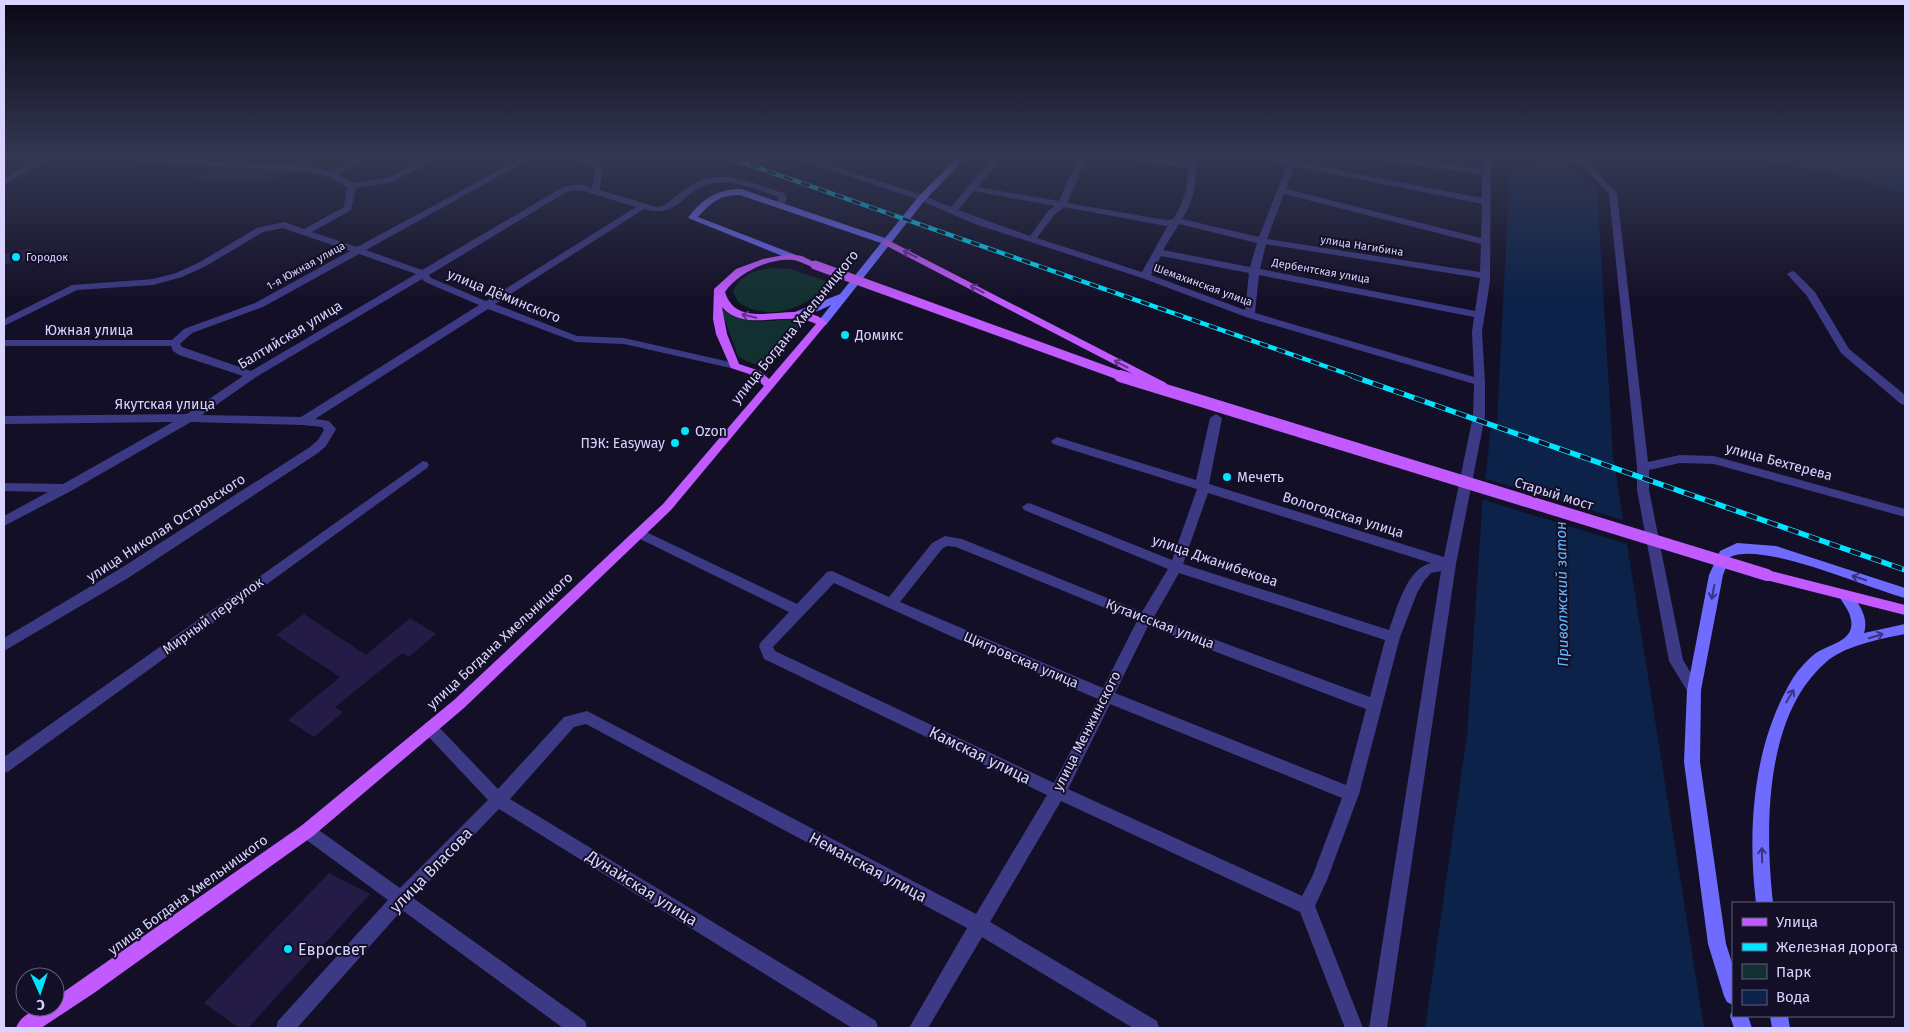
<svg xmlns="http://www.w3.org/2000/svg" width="1909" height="1032" viewBox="0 0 1909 1032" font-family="'Fira Sans',sans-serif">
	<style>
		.green { fill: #12302f }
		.water { fill: #0c2248 }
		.pier { fill: #130f26 }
		.building { fill: #241b47 }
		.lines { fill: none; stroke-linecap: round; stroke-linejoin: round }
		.street { fill: #3d3a85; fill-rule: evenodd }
		.secondary { fill: #6f6bff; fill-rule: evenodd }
		.primary { fill: #c25bff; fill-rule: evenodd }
		.rail-far1-casing { stroke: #00e5ff; stroke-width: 4.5 }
		.rail-casing { stroke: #00e5ff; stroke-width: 5.5 }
		.rail-far1 { stroke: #130f26; stroke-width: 3; stroke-dasharray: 9; stroke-linecap: butt }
		.rail { stroke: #130f26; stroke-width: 4; stroke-dasharray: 11; stroke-linecap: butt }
		.primary-bridge-far1 { stroke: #c25bff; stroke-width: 9 }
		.primary-bridge { stroke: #c25bff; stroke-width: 12 }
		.oneway { stroke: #623188 }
		.oneway2 { stroke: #38347d }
		.poi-dot { fill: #00e5ff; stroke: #130f26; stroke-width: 2 }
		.labels { text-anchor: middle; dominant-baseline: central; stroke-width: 4; stroke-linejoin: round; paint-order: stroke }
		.far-street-label { font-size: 11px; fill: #d9d4ff; stroke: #130f26 }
		.far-poi-label { font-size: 11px; fill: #d9d4ff; stroke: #130f26; text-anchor: start }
		.street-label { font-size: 14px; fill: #d9d4ff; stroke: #130f26 }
		.poi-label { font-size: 14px; fill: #d9d4ff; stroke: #130f26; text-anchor: start }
		.water-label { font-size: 15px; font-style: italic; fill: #62b6ff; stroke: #130f26 }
		.near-street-label { font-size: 16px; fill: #d9d4ff; stroke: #130f26 }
		.near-poi-label { font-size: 16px; fill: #d9d4ff; stroke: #130f26; text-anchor: start }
	</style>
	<rect width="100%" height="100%" fill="#130f26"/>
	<!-- green -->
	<g class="green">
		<path d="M772 268 790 269 829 282C808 309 768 323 738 302L733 292C739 275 755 270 772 268Z"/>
		<path d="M725 310C749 327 770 320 796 319L800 320 802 325 770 363 756 365 738 357 722 311Z"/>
	</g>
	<!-- water -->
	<g class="water">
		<path d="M1539 159H1573L1571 167 1597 187 1613 456 1704 1028H1425L1467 735 1482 508 1491 428 1497 422 1510 164 1536 167Z"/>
		<path d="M1761 159H1905V193L1853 178Z"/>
	</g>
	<!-- pier -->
	<path class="pier" d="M1483 478 1626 521 1630 545 1481 499Z"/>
	<!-- building -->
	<g class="building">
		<path d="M209 168 278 172 267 183 195 180Z"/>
		<path d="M31 248 29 259 4 265V254Z"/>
		<path d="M304 614 366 655 410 618 436 634 409 657 402 653 335 707 343 712 314 737 288 720 340 677 276 635Z"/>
		<path d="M329 873 370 894 248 1028H239L204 1003Z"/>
	</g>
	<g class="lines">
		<!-- street -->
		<g class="street">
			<path d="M38 159H48L4 185V179Z"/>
			<path d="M137 159H182L309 166 331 172 353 159H363L338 175 353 183 388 178 425 159H435L393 182 356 188 351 210 312 232 357 247 520 159H530L366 250 422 270 563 187 580 184 592 188 596 169 578 159H588L603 166 600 190 656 207 663 206C675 198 688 185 702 180 726 170 761 186 784 193L787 198 784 206 781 207 777 204 778 197C757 190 732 178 710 184 684 189 678 220 644 209L495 304 577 336 624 338 739 364 740 366 739 368 735 369 624 344 576 342 488 309 315 419 329 421 336 429 326 446 318 453 128 578 4 651V638L118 570 310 447 318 440 324 430 322 427 303 425 191 422 71 491 4 526V516L48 492 4 491V483L63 484 173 422 4 424V416L187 414 243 376 179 355 173 351 171 346H4V340H172L184 329 255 303 350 251 283 228 263 232 206 266 182 277 153 285 77 290 4 326V319L72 285 153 279 176 273 200 262 257 228 284 222 304 229 344 207 347 187 329 177 309 172 141 162ZM580 190 636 207 486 301 431 278 429 275 568 191ZM359 254 416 274 251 371 182 347 180 344 192 333 263 307ZM422 279 425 282 479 305 301 417 202 415 256 377Z"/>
			<path d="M799 159H811L925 196 951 207 992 159H1000L978 187 1059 201 1078 159H1086L1067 203 1166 220 1173 219C1184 203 1188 187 1188 168L1138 162 1134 159H1157L1188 163 1189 159H1197C1196 182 1195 200 1182 219L1259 237 1287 165 1267 159H1297L1296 162 1482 198V174L1388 162 1384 159H1406L1483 169V159H1491L1490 281 1482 332 1485 382V416L1456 564 1387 1028H1369L1441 571 1431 573 1424 581 1417 593 1400 637 1359 794 1327 880 1315 906 1363 1028H1345L1300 912 1061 801 990 922 1157 1021 1159 1028H1133L982 937 928 1028H909L967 928 586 724 574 727 510 799 876 1021 878 1028H852L499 809 413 898 585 1021 587 1028H563L402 910 297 1028H276L278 1021 388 900 301 836 299 831 301 826 307 823 313 826 400 888 488 800 425 733 423 728 425 723 430 722 435 723 498 789 564 717 587 711 976 914 1047 795 764 659 759 646 761 642 789 612 636 537 634 534 636 531H644L797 604 827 572 832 571 889 597 932 543 945 536 962 539 1142 612 1168 569 1024 510 1022 507 1028 503 1032 504 1172 560 1197 489 1053 444 1051 441 1057 437 1196 480 1210 418 1216 414 1222 418 1209 484 1444 557 1473 416 1474 384 1246 317 1142 278 975 224 919 200ZM1294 166 1482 204 1481 238 1286 189ZM974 191 1055 206 1048 211 1030 236 958 210ZM1284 194 1481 244 1480 272 1267 239ZM1064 207 1166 226 1168 225 1142 272 1037 238 1054 215ZM1179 224 1257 243 1250 267 1163 250ZM1266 244 1480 278 1475 311 1260 269ZM1161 256 1249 273 1245 310 1151 275ZM1259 275 1474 317 1472 332 1474 377 1255 313ZM1208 493 1431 563C1406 569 1397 609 1389 630L1183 564ZM947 546 956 547 1137 621 1103 688 900 602 942 549ZM1179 573 1385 640 1370 697 1154 617ZM834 583 955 638 1098 699 1054 783 775 651 773 647ZM1148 626 1366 709 1346 785 1115 693ZM1110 704 1342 798 1312 877 1302 896 1068 789Z"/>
			<path d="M1564 159 1586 160 1617 193 1648 462 1680 455 1714 456 1905 509V517L1714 464 1680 463 1649 470V490L1683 660 1701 690 1699 694 1694 696 1689 694 1669 661 1637 490V467L1609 194 1580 164Z"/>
			<path d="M1792 271 1795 272 1815 292 1849 349 1905 395V405L1901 404 1841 353 1807 296 1787 274Z"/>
			<path d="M423 461 427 462 429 465 427 468 9 771 4 773V757Z"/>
		</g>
		<!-- secondary -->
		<g class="secondary">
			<path d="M956 159H965L925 200 826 325 822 326 817 323 831 305 818 311 792 318 787 315 840 294 881 243 740 195C721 194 710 203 698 217L796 255V259H790L688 218C702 199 717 189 741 189L885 238 919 196Z"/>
			<path d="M1737 543 1776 546 1905 588V598C1867 588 1763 541 1730 557L1723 575 1701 690 1700 762 1726 944 1733 966V1005L1727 1002 1724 996 1708 944 1684 762 1687 690 1709 575 1720 551Z"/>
			<path d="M1846 591 1851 592C1859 605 1869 617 1864 633L1905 624V634C1880 639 1842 646 1824 664 1764 718 1765 829 1773 903H1756C1747 828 1753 744 1793 678 1798 670 1808 659 1816 653 1830 644 1855 641 1851 620 1850 611 1843 604 1839 596L1841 592Z"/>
			<path d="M1733 1009V1016H1748L1752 1028H1734L1730 1016Z"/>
			<path d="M1770 1016H1788L1790 1028H1772Z"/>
		</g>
		<!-- primary -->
		<g class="primary">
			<path d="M886 239 1166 383 1167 385 1166 387H1158L883 244V240Z"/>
			<path d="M789 254 802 256 820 265 815 268C808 266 801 261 793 260 771 257 737 273 725 292 739 337 800 294 827 323L671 510 464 708 313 836 94 993 41 1028H16C21 1013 40 1007 55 1007V998L301 826 454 700 663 504 764 386 752 375 731 368 730 366 716 334 713 319 714 289 736 269 763 259ZM722 307C746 334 787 309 816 324L769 379 760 371 739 364 727 334Z"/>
			<path d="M1767 570 1905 605V615L1762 579 1760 575 1762 571Z"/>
		</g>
		<!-- rail-far1 casing -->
		<g class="rail-far1-casing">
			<path id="rail-far1" d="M733 159 1356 377"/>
		</g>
		<!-- rail casing -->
		<g class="rail-casing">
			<path id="rail" d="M1352 376 1905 570"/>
		</g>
		<!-- rail-far1 -->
		<use href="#rail-far1" class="rail-far1"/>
		<!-- rail -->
		<use href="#rail" class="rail"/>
		<!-- primary-bridge-far1 -->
		<path class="primary-bridge-far1" d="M815 265 1124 377"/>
		<!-- primary-bridge -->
		<path class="primary-bridge" d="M1120 376 1767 575"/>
	</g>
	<!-- one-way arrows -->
	<defs><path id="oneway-shaft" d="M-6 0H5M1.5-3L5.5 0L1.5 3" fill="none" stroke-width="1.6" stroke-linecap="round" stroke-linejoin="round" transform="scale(1.25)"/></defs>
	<g class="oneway">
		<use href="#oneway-shaft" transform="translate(910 254) rotate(-153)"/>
		<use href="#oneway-shaft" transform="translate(977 289) rotate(-152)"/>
		<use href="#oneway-shaft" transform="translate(749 316) rotate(-166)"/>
		<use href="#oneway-shaft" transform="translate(1121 364) rotate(-152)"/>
	</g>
	<g class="oneway2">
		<use href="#oneway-shaft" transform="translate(1859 578) rotate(-162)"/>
		<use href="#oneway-shaft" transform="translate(1713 592) rotate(101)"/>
		<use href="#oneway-shaft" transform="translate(1876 636) rotate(-17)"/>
		<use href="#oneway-shaft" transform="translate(1790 696) rotate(-60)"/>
		<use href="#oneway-shaft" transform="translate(1762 855) rotate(-91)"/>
	</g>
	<!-- sky -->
	<linearGradient id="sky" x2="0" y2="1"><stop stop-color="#0a0815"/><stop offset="0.52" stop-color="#333752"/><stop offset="1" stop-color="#333752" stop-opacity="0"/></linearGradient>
	<rect width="1909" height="303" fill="url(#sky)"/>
	<!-- markers -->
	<g class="poi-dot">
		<circle cx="16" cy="257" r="5"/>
		<circle cx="845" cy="335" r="5"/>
		<circle cx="685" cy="431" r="5"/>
		<circle cx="675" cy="443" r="5"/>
		<circle cx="1227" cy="477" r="5"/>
		<circle cx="288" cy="949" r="5"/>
	</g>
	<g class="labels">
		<!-- far-street labels -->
		<g class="far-street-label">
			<text transform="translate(1362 246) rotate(9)">улица Нагибина</text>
			<text transform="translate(306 266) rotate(-29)">1-я Южная улица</text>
			<text transform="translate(1321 271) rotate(10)">Дербентская улица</text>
			<text transform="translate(1203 285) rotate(20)">Шемахинская улица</text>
		</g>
		<!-- far-poi labels -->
		<g class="far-poi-label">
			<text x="26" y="257">Городок</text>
		</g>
		<!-- street labels -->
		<g class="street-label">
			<text transform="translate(504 296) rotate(22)">улица Дёминского</text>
			<text transform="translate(795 327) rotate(-51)">улица Богдана Хмельницкого</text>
			<text x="89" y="330">Южная улица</text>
			<text transform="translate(290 335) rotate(-31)">Балтийская улица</text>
			<text x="165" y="404">Якутская улица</text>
			<text transform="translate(1779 462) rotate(15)">улица Бехтерева</text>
			<text transform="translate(1554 494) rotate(17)">Старый мост</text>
			<text transform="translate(1343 515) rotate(17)">Вологодская улица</text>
			<text transform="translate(166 528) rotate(-33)">улица Николая Островского</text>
			<text transform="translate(1215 561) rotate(19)">улица Джанибекова</text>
			<text transform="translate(213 616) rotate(-36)">Мирный переулок</text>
			<text transform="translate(1160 624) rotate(21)">Кутаисская улица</text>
			<text transform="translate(500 641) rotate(-43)">улица Богдана Хмельницкого</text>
			<text transform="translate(1021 660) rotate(23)">Щигровская улица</text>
			<text transform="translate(1087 731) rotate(-63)">улица Менжинского</text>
			<text transform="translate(188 895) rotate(-36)">улица Богдана Хмельницкого</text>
		</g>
		<!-- poi labels -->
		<g class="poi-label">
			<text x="855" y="335">Домикс</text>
			<text x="695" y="431">Ozon</text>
			<text x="665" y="443" text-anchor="end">ПЭК: Easyway</text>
			<text x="1237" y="477">Мечеть</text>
		</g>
		<!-- water labels -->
		<g class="water-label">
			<text transform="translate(1562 594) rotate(-91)">Приволжский затон</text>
		</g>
		<!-- near-street labels -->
		<g class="near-street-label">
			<text transform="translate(980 755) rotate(26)">Камская улица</text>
			<text transform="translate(868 867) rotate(28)">Неманская улица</text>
			<text transform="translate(431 870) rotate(-46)">улица Власова</text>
			<text transform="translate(642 888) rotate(32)">Дунайская улица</text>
		</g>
		<!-- near-poi labels -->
		<g class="near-poi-label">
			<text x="298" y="949">Евросвет</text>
		</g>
	</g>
	<!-- border -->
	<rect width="1909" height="1032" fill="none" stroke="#d9d4ff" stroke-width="10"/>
	<!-- legend -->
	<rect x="1732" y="902" width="162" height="115" fill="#130f26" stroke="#625e7d"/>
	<rect x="1742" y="918" width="25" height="8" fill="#c25bff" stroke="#625e7d"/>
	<text x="1776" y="927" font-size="15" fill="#d9d4ff">Улица</text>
	<rect x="1742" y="943" width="25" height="8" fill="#00e5ff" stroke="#625e7d"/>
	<text x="1776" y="952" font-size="15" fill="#d9d4ff">Железная дорога</text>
	<rect x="1742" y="964" width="25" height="15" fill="#12302f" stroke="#625e7d"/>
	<text x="1776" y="977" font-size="15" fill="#d9d4ff">Парк</text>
	<rect x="1742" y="990" width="25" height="15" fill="#0c2248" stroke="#625e7d"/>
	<text x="1776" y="1002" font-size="15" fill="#d9d4ff">Вода</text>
	<!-- north arrow -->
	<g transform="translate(40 992) rotate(177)"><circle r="24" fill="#130f26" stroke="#625e7d"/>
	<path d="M0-4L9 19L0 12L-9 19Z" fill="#00e5ff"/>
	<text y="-8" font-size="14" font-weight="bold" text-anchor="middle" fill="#d9d4ff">С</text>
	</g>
</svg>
